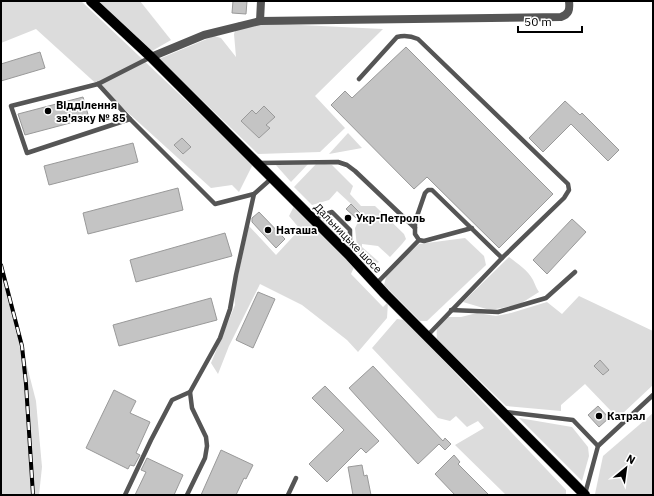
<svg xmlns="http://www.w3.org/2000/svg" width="654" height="496" viewBox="0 0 654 496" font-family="'IBM Plex Sans',sans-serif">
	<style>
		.green { fill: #dcdcdc }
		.building { fill: #c4c4c4; stroke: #999 }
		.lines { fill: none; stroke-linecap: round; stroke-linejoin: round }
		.primary-casing { stroke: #dbdbdb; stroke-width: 11 }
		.service { stroke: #555; stroke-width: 4.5 }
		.minor { stroke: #555; stroke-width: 8 }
		.primary { stroke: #000; stroke-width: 10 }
		.rail-casing { stroke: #000; stroke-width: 4 }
		.rail { stroke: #fff; stroke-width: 2.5; stroke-dasharray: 8; stroke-linecap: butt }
		.poi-dot { fill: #000; stroke: #fff; stroke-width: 1.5 }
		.labels { text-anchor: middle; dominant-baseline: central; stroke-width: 3.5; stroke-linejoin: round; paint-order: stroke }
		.poi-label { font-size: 11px; font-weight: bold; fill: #000; stroke: #fff; text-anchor: start }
		.street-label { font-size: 11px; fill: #000; stroke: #fff }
	</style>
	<rect width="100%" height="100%" fill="#fff"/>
	<!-- green -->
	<g class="green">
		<path d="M1 1H81L253 164 239 192 232 185 211 188 36 29 1 43Z"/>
		<path d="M98 1H140L171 40 152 51Z"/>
		<path d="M238 22 383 29 315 96 345 128 320 152 258 154 159 59 214 36 221 38 236 57 234 34Z"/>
		<path d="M348 133 362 148 329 154Z"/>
		<path d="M309 163 291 182 275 164Z"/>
		<path d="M317 163 332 165 353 186 350 194 361 206H375L404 234 406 239 402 244 390 257 378 246 362 244V247L379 262 371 266 365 265 358 256 355 228 362 214 337 191 329 200 312 205 294 187Z"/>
		<path d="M295 204 355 265 351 274 383 307 388 302 387 318 358 352 347 340 302 305 260 284 229 346 218 374 211 363 235 305 234 293 249 226 276 255 300 229 289 216Z"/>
		<path d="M323 216 344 236 346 243 344 246 322 224Z"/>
		<path d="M465 238 484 256 486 265 427 321H420L384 285 386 277 389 271 419 244Z"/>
		<path d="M509 257C518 264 528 270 533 280 535 284 536 288 539 292L520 304 507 307 490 310 463 302Z"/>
		<path d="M1 265 36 401 42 467 39 495H1Z"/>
		<path d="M579 296 653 331V385L621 415 611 411 585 384 561 405V411L506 406 437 339C436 329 437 325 444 317H461L477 313 496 316 511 313 547 302 562 314Z"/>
		<path d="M397 319 405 320 566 490V495H506L455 445 484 428 478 421 467 427 456 416 450 421 438 418 372 348Z"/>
		<path d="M653 413V495H596L595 494 603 456Z"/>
		<path d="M519 418 572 427 588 447 589 456 582 481Z"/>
	</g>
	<!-- building -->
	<g class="building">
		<path d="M233 1H247L246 14 232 13Z"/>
		<path d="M406 47 553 194 499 248 427 177 414 189 331 105 345 91 352 98Z"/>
		<path d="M40 52 45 68 1 81V64Z"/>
		<path d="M83 97 89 118 25 135 18 114Z"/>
		<path d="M565 101 580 115 582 113 619 150 608 161 571 124 543 152 529 138Z"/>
		<path d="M264 106 275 117 266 125 270 128 259 138 241 121 252 110 256 114Z"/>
		<path d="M182 138 191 147 183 154 174 145Z"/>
		<path d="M133 143 138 162 49 185 44 166Z"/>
		<path d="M178 188 183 210 88 234 83 213Z"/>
		<path d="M351 204 360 213 356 218 346 209Z"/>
		<path d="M259 212 285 239 276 248 252 222V218Z"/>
		<path d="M572 219 586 232 547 274 533 260Z"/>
		<path d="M225 233 232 256 136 282 130 260Z"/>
		<path d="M258 292 275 299 253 348 236 340Z"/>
		<path d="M211 298 217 320 119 346 113 325Z"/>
		<path d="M600 360 609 370 603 375 594 366Z"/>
		<path d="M373 366 443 441 445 438 451 444 445 450 439 444 418 464 349 388Z"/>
		<path d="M325 386 379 441 366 453 361 448 327 482 309 464 344 430 312 398Z"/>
		<path d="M114 390 136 401 130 413 150 422 136 453 140 455 134 466 130 465 128 469 86 448Z"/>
		<path d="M598 406 609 418 599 427 588 415Z"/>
		<path d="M221 450 253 465 246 479 244 478 236 495H201Z"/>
		<path d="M454 455 460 462 458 464 489 495H455L435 474Z"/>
		<path d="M147 458 183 475 174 495H135L146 472 141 470Z"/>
		<path d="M362 465 364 476 367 475 371 495H353L348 467Z"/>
	</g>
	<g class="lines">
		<!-- primary casing -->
		<g class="primary-casing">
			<path id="primary" d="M91 1 151 57 350 256 385 294 585 495"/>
		</g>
		<!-- service -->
		<g class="service">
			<path d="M151 57 98 84 11 106 27 153 130 119 215 204 254 194 272 178"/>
			<path d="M359 79 397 37C405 35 411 36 418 39L568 184 569 190 564 198 502 258 427 336"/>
			<path d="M98 84 130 119"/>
			<path d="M258 163 338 162 347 165 355 171 415 228"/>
			<path d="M314 218 332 212 350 230V254"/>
			<path d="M472 228 424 241 419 240 415 234V222L425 193 428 190H432L502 258"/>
			<path d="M376 284 419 240"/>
			<path d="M451 310 498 312 546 298 575 272"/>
			<path d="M505 412 573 420 598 446"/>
			<path d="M585 494 598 446 653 395"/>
			<path d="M125 495 151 440 172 400 190 392"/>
			<path d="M187 495 205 458 207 446 206 437 192 408 190 392 220 338 230 309 236 275 254 194"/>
			<path d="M288 495 296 478"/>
		</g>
		<!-- minor -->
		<g class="minor">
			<path d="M260 21 261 1"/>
			<path d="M151 57 204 35 260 21 561 17C569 14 570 10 569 1"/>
		</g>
		<!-- primary -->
		<use href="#primary" class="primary"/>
		<!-- rail casing -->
		<g class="rail-casing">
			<path id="rail" d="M1 265 22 346 26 384 33 495"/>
		</g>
		<!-- rail -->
		<use href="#rail" class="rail"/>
	</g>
	<!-- markers -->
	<g class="poi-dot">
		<circle cx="48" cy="111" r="4"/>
		<circle cx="348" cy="218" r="4"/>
		<circle cx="268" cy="230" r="4"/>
		<circle cx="599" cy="416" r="4"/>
	</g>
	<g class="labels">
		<!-- poi labels -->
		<g class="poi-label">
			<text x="56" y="105">Відділення<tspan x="56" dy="13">зв'язку № 85</tspan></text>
			<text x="356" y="218">Укр-Петроль</text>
			<text x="276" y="230">Наташа</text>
			<text x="607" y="416">Катрал</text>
		</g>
		<!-- street labels -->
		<g class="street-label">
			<text transform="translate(348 238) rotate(46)">Дальницьке шосе</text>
		</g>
	</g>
	<!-- border -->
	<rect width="654" height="496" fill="none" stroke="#000000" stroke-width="4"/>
	<!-- north arrow -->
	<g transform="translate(626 468) rotate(29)" stroke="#ffffff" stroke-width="3" paint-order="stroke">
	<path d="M0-3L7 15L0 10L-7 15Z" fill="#000000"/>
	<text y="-6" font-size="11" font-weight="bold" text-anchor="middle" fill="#000000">N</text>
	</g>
	<!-- scale -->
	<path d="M518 26v6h64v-6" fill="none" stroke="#000000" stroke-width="2"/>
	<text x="524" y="26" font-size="12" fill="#000000" stroke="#ffffff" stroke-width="3" paint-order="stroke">50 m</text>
</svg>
